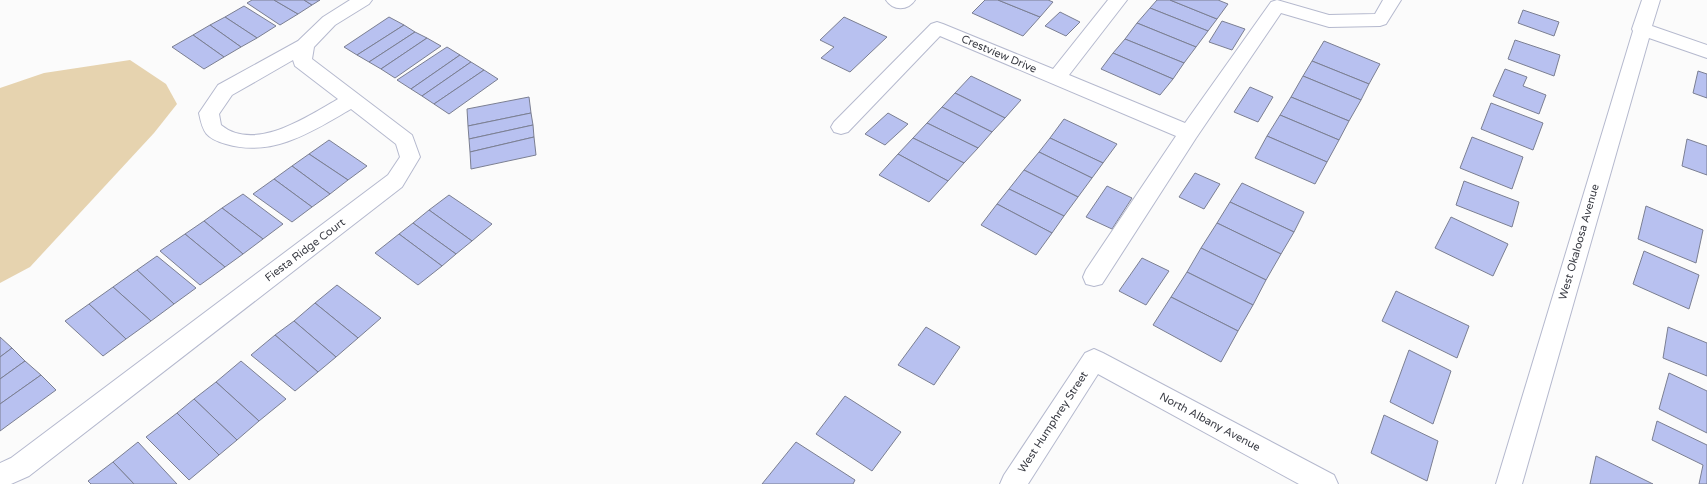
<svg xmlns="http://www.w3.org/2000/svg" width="1707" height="484" viewBox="0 0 1707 484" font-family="'Varela Round',sans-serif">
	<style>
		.green { fill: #e6d3af }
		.building { fill: #b8c1f0; stroke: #7b7f92 }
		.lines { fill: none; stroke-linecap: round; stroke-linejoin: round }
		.minor-casing { stroke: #b5b9ce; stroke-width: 2 }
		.minor { fill: #fff; fill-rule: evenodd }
		.labels { text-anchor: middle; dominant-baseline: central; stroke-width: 3; stroke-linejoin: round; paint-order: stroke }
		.street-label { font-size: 11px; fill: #3b3d45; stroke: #fff }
	</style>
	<rect width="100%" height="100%" fill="#fbfbfb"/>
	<!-- green -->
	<path class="green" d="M130 60 166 84 177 104 154 133 30 267 0 283V88L44 73Z"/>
	<!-- building -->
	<g class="building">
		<path d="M252 0H274L298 14 280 25 247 3Z"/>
		<path d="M274 0H304L312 5 298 14Z"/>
		<path d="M304 0H320L312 5Z"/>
		<path d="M985 0H998L1040 17 1023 36 972 13Z"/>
		<path d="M998 0H1048L1053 2 1040 17Z"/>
		<path d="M1157 0H1170L1217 19 1208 31 1150 8Z"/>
		<path d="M1170 0H1218L1228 4 1217 19Z"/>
		<path d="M244 6 276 26 257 38 225 17Z"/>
		<path d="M1150 8 1208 31 1196 47 1137 23Z"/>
		<path d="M1523 10 1559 22 1554 36 1518 23Z"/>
		<path d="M1060 12 1080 22 1066 36 1045 26Z"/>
		<path d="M225 17 257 38 241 47 210 25Z"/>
		<path d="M389 17 404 25 357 55 344 47Z"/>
		<path d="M844 17 887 37 850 72 821 58 834 47 820 40Z"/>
		<path d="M1222 21 1245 29 1232 50 1209 42Z"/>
		<path d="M1137 23 1196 47 1184 63 1125 39Z"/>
		<path d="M210 25 241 47 224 57 193 35Z"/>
		<path d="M404 25 415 32 369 62 357 55Z"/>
		<path d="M415 32 427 38 381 69 369 62Z"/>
		<path d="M193 35 224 57 204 69 172 47Z"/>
		<path d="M427 38 441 46 395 78 381 69Z"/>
		<path d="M1125 39 1184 63 1173 79 1113 53Z"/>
		<path d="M1515 40 1560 55 1554 76 1508 59Z"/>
		<path d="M1324 41 1380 64 1369 84 1312 61Z"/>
		<path d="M447 47 460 55 411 89 397 80Z"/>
		<path d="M1113 53 1173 79 1160 95 1101 69Z"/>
		<path d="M460 55 471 62 422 96 411 89Z"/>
		<path d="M1312 61 1369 84 1361 100 1303 76Z"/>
		<path d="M471 62 484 70 434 104 422 96Z"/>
		<path d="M1505 69 1527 77 1523 86 1546 95 1539 114 1493 96Z"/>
		<path d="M484 70 498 79 449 114 434 104Z"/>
		<path d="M1698 71 1707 74V98L1693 93Z"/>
		<path d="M971 76 1021 100 1005 118 955 93Z"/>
		<path d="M1303 76 1361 100 1349 121 1291 97Z"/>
		<path d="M1250 87 1273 97 1258 122 1234 112Z"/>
		<path d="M955 93 1005 118 992 132 942 107Z"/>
		<path d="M529 97 531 113 468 126 467 109Z"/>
		<path d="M1291 97 1349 121 1339 140 1280 115Z"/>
		<path d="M1491 103 1543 123 1533 150 1481 129Z"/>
		<path d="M942 107 992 132 978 148 927 123Z"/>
		<path d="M531 113 533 125 469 139 468 126Z"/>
		<path d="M888 113 908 124 885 145 865 134Z"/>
		<path d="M1280 115 1339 140 1327 162 1267 136Z"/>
		<path d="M1064 119 1117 144 1103 163 1050 138Z"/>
		<path d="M927 123 978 148 964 163 913 138Z"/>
		<path d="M533 125 534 137 470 152 469 139Z"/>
		<path d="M1267 136 1327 162 1315 184 1255 158Z"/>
		<path d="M534 137 536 155 471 169 470 152Z"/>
		<path d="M1472 137 1523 157 1512 189 1460 168Z"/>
		<path d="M913 138 964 163 948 181 898 154Z"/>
		<path d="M1050 138 1103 163 1092 178 1039 152Z"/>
		<path d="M1687 139 1707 146V175L1682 166Z"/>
		<path d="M329 140 367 166 348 180 309 154Z"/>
		<path d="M1039 152 1092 178 1078 197 1024 170Z"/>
		<path d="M309 154 348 180 330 194 292 166Z"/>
		<path d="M898 154 948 181 929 202 879 175Z"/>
		<path d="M292 166 330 194 312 207 274 179Z"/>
		<path d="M1024 170 1078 197 1064 216 1009 189Z"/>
		<path d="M1195 173 1220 184 1204 209 1179 197Z"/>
		<path d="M274 179 312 207 292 222 253 194Z"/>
		<path d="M1464 181 1519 202 1512 227 1456 205Z"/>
		<path d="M1242 183 1304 212 1294 232 1230 202Z"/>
		<path d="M1107 186 1132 198 1112 229 1086 217Z"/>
		<path d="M1009 189 1064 216 1052 233 997 204Z"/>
		<path d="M243 194 283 224 263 239 222 208Z"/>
		<path d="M449 195 492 224 472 241 429 210Z"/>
		<path d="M1230 202 1294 232 1281 254 1217 223Z"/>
		<path d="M997 204 1052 233 1036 255 981 225Z"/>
		<path d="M1646 206 1703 230 1696 263 1638 239Z"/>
		<path d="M222 208 263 239 243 254 204 221Z"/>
		<path d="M429 210 472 241 456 254 413 223Z"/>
		<path d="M1451 217 1508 244 1493 276 1435 248Z"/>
		<path d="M204 221 243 254 225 267 185 234Z"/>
		<path d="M413 223 456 254 442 266 399 234Z"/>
		<path d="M1217 223 1281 254 1266 280 1201 248Z"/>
		<path d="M185 234 225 267 200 285 160 251Z"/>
		<path d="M399 234 442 266 418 285 375 253Z"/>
		<path d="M1201 248 1266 280 1253 305 1187 272Z"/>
		<path d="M1644 251 1699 275 1689 309 1633 284Z"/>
		<path d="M157 256 196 288 174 304 137 270Z"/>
		<path d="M1142 258 1169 271 1146 305 1119 291Z"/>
		<path d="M137 270 174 304 151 321 113 287Z"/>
		<path d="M1187 272 1253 305 1238 331 1171 297Z"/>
		<path d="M337 285 381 318 358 338 315 303Z"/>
		<path d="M113 287 151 321 126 339 89 304Z"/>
		<path d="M1396 291 1469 326 1457 358 1382 321Z"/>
		<path d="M1171 297 1238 331 1221 362 1153 325Z"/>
		<path d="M315 303 358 338 336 357 294 321Z"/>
		<path d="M89 304 126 339 103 356 65 321Z"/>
		<path d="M294 321 336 357 318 372 275 335Z"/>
		<path d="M926 327 960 347 934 385 898 365Z"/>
		<path d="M1668 327 1707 343V376L1663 358Z"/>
		<path d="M275 335 318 372 295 391 251 355Z"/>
		<path d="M0 337 12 348 0 357Z"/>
		<path d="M12 348 25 361 0 379V357Z"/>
		<path d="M1409 350 1451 371 1433 424 1390 402Z"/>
		<path d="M25 361 41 375 0 404V379Z"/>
		<path d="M241 361 286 399 259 421 216 382Z"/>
		<path d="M1669 373 1707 391V433L1659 409Z"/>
		<path d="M41 375 56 390 0 431V404Z"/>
		<path d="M216 382 259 421 237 440 194 399Z"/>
		<path d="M845 396 901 432 872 471 816 434Z"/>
		<path d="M194 399 237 440 219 455 177 413Z"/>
		<path d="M177 413 219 455 189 480 146 437Z"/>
		<path d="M1384 415 1438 441 1427 481 1371 453Z"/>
		<path d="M1657 421 1707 445V484H1699L1703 465 1652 440Z"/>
		<path d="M138 442 177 484H134L113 462Z"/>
		<path d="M796 442 855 480 853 484H762Z"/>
		<path d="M1596 456 1653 484H1590Z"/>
		<path d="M113 462 134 484H91L88 481Z"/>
	</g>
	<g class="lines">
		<!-- minor casing -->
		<g class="minor-casing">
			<g id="minor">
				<path d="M350 0H372L369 4 335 25 314 47 312 59 412 135 420 157 402 187 29 476 11 484H0V463L11 458 388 175 400 157 396 144 351 109C313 131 273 158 226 144 206 138 203 133 199 113L218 85 298 41 323 17ZM293 60 295 66 338 99C308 116 255 153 221 125L219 114 232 95Z"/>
				<path d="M886 0H915C908 11 893 11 886 0Z"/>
				<path d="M1108 0H1127L1069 75 1185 123 1271 2 1277 0 1329 15 1375 14 1383 0H1401L1386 24 1380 26 1329 27 1281 13 1196 138 1102 284 1094 286 1086 284 1083 277 1086 270 1176 136 940 36 848 132 841 134 834 132 831 127 834 122 931 24 937 22 943 24 1053 69Z"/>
				<path d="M1642 0H1660L1652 26 1707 45V58L1649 38 1522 484H1496L1633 31 1632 29Z"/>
				<path d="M1094 349 1103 353 1334 475 1338 484H1299L1098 374 1028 484H1000L1004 475 1085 353Z"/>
			</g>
		</g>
		<!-- minor -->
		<use href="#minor" class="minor"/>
	</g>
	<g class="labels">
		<!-- street labels -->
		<g class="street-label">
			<text transform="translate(999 54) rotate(23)">Crestview Drive</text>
			<text transform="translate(1579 242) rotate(-74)">West Okaloosa Avenue</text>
			<text transform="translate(305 250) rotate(-37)">Fiesta Ridge Court</text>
			<text transform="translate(1053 422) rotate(-57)">West Humphrey Street</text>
			<text transform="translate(1210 422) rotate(28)">North Albany Avenue</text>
		</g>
	</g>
</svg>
